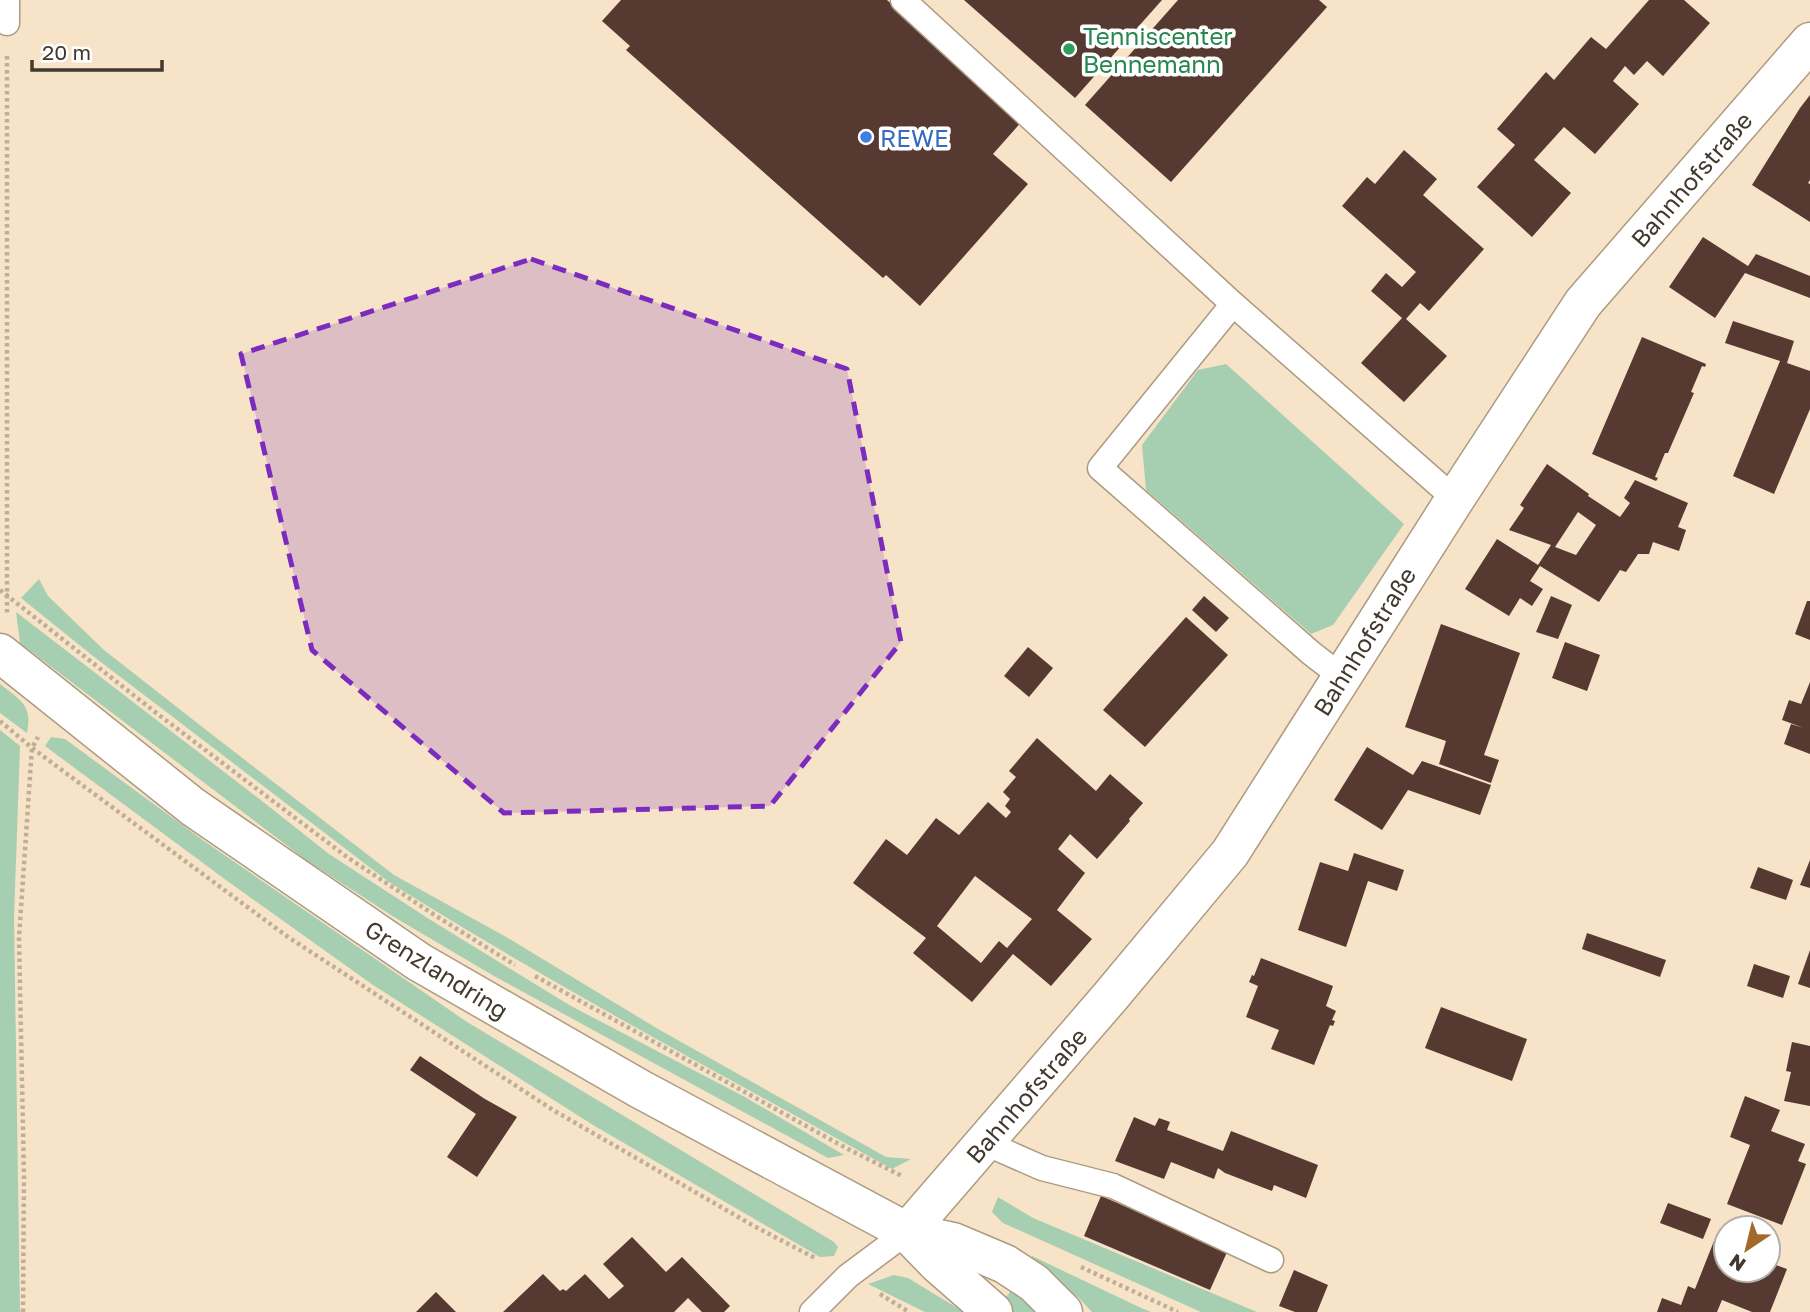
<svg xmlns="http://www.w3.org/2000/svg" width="1810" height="1312" viewBox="0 0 1810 1312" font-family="'Golos Text',sans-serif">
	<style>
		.green { fill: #a6ceb0 }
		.building { fill: #563a32; fill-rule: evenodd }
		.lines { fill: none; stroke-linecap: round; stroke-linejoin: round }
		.service-casing { stroke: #ad9b81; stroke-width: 27 }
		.tertiary-casing { stroke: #ad9b81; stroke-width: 41 }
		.secondary-casing { stroke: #ad9b81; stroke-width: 41 }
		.path { stroke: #bfaf98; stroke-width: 4.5; stroke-dasharray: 3.5 3.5; stroke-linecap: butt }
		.service { stroke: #fff; stroke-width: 24 }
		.tertiary { stroke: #fff; stroke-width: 38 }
		.secondary { stroke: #fff; stroke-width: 38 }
		.marked { fill: #7b2cbf; fill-opacity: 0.2; stroke: #7b2cbf; stroke-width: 5; stroke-dasharray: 14 9; stroke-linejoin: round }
		.leisure-dot { fill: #2e9e5b; stroke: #fff; stroke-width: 2.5 }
		.shop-dot { fill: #3f7fe0; stroke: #fff; stroke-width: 2.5 }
		.labels { text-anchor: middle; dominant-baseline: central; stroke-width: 7; stroke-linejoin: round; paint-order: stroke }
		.leisure-label { font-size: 24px; fill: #27864d; stroke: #fff; text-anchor: start }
		.shop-label { font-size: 24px; fill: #366cbe; stroke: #fff; text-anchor: start }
		.street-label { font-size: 24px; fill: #41392e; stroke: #fff }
	</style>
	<rect width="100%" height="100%" fill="#f7e3c7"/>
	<!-- green -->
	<g class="green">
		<path d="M1226 364 1404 524 1333 625 1311 634 1146 490 1142 445 1198 370Z"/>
		<path d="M39 579 48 596 104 650 210 733 394 875 508 938 658 1029 886 1157 911 1159 892 1169C723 1075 552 985 389 882L93 656 21 598Z"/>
		<path d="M16 612 262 801 329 854 429 919 571 1006 743 1096 844 1155 828 1158 494 976 394 917 306 860 20 643Z"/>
		<path d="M0 684C20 700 33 705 27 733L0 713Z"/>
		<path d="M0 730 20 746 14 917 20 1312H0Z"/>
		<path d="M51 737 65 739 204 841 467 1022 834 1242 838 1247 834 1256 820 1257 593 1125 373 985 226 880 45 746Z"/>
		<path d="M998 1197 1033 1218 1257 1312H1201L1003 1223 992 1212Z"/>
		<path d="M1032 1256 1139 1307 1151 1312H1092L1078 1297 1029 1268Z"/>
		<path d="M894 1275 908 1278 964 1312H925L868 1284Z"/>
		<path d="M1014 1287 1044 1312H1009L1000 1305Z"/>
	</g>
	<!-- building -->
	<g class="building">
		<path d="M621 0H887L1023 120 993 154 1028 184 920 306 886 275 883 278 626 50 630 46 602 21Z"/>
		<path d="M964 0H1162L1075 98Z"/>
		<path d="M1178 0H1319L1327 7 1171 182 1085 105Z"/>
		<path d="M1649 0H1684L1710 23 1663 76 1647 61 1634 75 1625 66 1613 81 1639 104 1595 154 1564 127 1534 160 1571 193 1532 237 1477 187 1515 145 1497 129 1546 72 1554 80 1591 37 1606 49Z"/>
		<path d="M1810 95V180L1808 183 1810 184V222L1752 185 1800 108Z"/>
		<path d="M1404 150 1437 179 1423 195 1484 249 1429 311 1420 303 1406 319 1447 356 1404 402 1361 363 1402 318 1371 291 1386 273 1402 287 1416 272 1342 206 1367 177 1375 184Z"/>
		<path d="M1703 237 1748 266 1756 254 1810 276V298L1745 273 1715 318 1669 287Z"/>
		<path d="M1733 321 1794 341 1787 363 1810 371V409L1774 494 1733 476 1780 361 1725 343Z"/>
		<path d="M1642 337 1706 364 1705 367 1702 366 1691 392 1694 393 1668 453H1665L1655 477 1658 478 1656 481 1592 454Z"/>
		<path d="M1547 464 1589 494 1588 496 1620 517 1630 503 1624 498 1635 480 1688 503 1678 527 1686 530 1679 551 1653 542 1649 554H1638L1626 572 1620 570 1599 602 1540 566 1530 581 1543 589 1532 606 1520 598 1509 616 1465 589 1497 539 1538 565 1551 545 1509 530 1524 508 1520 505ZM1578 512 1596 525 1576 555 1555 547Z"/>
		<path d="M1204 596 1229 618 1216 632 1192 610Z"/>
		<path d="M1551 596 1572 605 1558 639 1536 632Z"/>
		<path d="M1807 601H1810V640L1795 634Z"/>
		<path d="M1186 617 1228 655 1145 747 1103 710Z"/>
		<path d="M1441 624 1520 653 1484 755 1499 760 1491 783 1439 764 1446 741 1405 727Z"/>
		<path d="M1565 642 1600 655 1587 691 1552 678Z"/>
		<path d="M1028 647 1053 668 1029 697 1004 676Z"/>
		<path d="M1810 682V754L1784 744 1791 724 1804 728 1782 720 1789 700 1801 704Z"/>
		<path d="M1037 738 1096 791 1110 774 1143 803 1129 819 1130 821 1097 859 1070 834 1058 849 1085 873 1057 910 1092 939 1051 986 1013 954 972 1002 913 953 926 938 853 883 886 839 907 855 936 818 959 835 988 802 1006 818 1011 812 1005 806 1010 799 1003 792 1016 777 1009 771ZM975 876 1032 919 1007 948 999 941 981 963 937 926Z"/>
		<path d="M1367 747 1413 775 1422 761 1491 785 1480 815 1408 790 1382 830 1334 800Z"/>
		<path d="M1354 853 1404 870 1397 891 1368 881 1346 947 1298 930 1320 862 1348 871Z"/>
		<path d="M1810 860V888L1800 885Z"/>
		<path d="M1758 867 1793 880 1786 900 1750 888Z"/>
		<path d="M1587 933 1666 960 1660 977 1582 949Z"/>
		<path d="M1810 950V988L1798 984Z"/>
		<path d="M1261 958 1333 986 1326 1006 1336 1011 1332 1020 1335 1021 1333 1026 1330 1025 1314 1065 1271 1049 1279 1030 1246 1017 1258 986 1249 982 1252 975 1254 976Z"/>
		<path d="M1754 964 1790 976 1783 998 1747 986Z"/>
		<path d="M1441 1007 1527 1039 1512 1081 1425 1048Z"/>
		<path d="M1792 1042 1810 1046V1106L1784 1101 1791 1072 1786 1071Z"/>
		<path d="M420 1056 485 1099 517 1117 477 1177 447 1157 476 1114 410 1070Z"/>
		<path d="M1745 1096 1780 1110 1771 1131 1805 1144 1798 1161 1806 1164 1782 1225 1727 1204 1750 1145 1730 1137Z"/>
		<path d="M1134 1117 1155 1126 1159 1118 1170 1122 1167 1130 1223 1151 1231 1131 1318 1165 1306 1198 1274 1185 1272 1191 1225 1173 1218 1168 1214 1179 1171 1162 1164 1179 1115 1161Z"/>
		<path d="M1101 1196 1228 1250 1210 1290 1084 1236Z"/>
		<path d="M1668 1203 1711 1219 1703 1239 1660 1223Z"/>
		<path d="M632 1237 666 1272 682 1257 730 1306 724 1312H702L688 1298 674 1312H503L543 1274 560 1291 563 1289 566 1291 585 1274 609 1299 624 1286 603 1264Z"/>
		<path d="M1714 1241 1726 1246V1270H1768V1262L1787 1269 1770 1312H1752L1722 1300 1717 1312H1657L1662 1298 1681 1305 1688 1286 1695 1289Z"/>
		<path d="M1294 1270 1328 1285 1317 1312H1295L1279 1306Z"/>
		<path d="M436 1292 456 1312H416Z"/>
	</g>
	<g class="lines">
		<!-- service casing -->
		<g class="service-casing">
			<g id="service">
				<path d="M7 0V23"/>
				<path d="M903 0 1233 304 1455 499"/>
				<path d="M1233 304 1100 468 1311 653 1342 677"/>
				<path d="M985 1143 1042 1168 1113 1186 1271 1260"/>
				<path d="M812 1312 848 1276 907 1232"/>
			</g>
		</g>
		<!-- tertiary casing -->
		<g class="tertiary-casing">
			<path id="tertiary" d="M907 1232 1110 997 1230 853 1455 499 1583 303 1810 42"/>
		</g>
		<!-- secondary casing -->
		<g class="secondary-casing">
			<g id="secondary">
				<path d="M0 653 193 807 419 962 640 1089 907 1232 953 1242 1005 1264 1034 1283 1063 1312"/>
				<path d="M907 1232 938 1264 993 1312"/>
			</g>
		</g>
		<!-- path -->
		<g class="path">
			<path d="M7 56V614"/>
			<path d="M0 590 155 712 347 857 433 914 515 965"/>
			<path d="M0 721 32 748 288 937 553 1110 752 1225 817 1259"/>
			<path d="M535 976 846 1148 902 1176"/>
			<path d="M1081 1267 1178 1312"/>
			<path d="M880 1294 909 1312"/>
			<path d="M23 1312 24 1176 19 937 32 748 38 737"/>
		</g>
		<!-- service -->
		<use href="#service" class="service"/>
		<!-- tertiary -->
		<use href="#tertiary" class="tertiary"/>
		<!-- secondary -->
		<use href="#secondary" class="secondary"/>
	</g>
	<!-- marked area -->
	<path class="marked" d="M531 259 847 369 901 642 770 806 504 813 312 650 241 354Z"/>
	<!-- markers -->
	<circle class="leisure-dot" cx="1069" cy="49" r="7"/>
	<circle class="shop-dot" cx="866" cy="137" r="7"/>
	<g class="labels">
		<!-- leisure labels -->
		<g class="leisure-label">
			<text x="1083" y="35">Tenniscenter<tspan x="1083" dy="28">Bennemann</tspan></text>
		</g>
		<!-- shop labels -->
		<g class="shop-label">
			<text x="880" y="137">REWE</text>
		</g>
		<!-- street labels -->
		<g class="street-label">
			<text transform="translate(1691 179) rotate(-49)">Bahnhofstraße</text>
			<text transform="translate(1364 641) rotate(-58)">Bahnhofstraße</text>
			<text transform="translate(437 969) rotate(32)">Grenzlandring</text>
			<text transform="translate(1026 1095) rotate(-49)">Bahnhofstraße</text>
		</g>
	</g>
	<!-- north arrow -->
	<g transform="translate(1747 1249) rotate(215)"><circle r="33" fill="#ffffff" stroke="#b3b0ab" stroke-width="2"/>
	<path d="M0-5L12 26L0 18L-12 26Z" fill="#a36929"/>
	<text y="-10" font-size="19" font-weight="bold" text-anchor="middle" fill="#41392e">N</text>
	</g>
	<!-- scale -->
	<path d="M32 60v10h130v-10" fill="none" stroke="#41392e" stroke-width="3.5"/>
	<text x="42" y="60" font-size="21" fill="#41392e" stroke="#ffffff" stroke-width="5" paint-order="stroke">20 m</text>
</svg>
